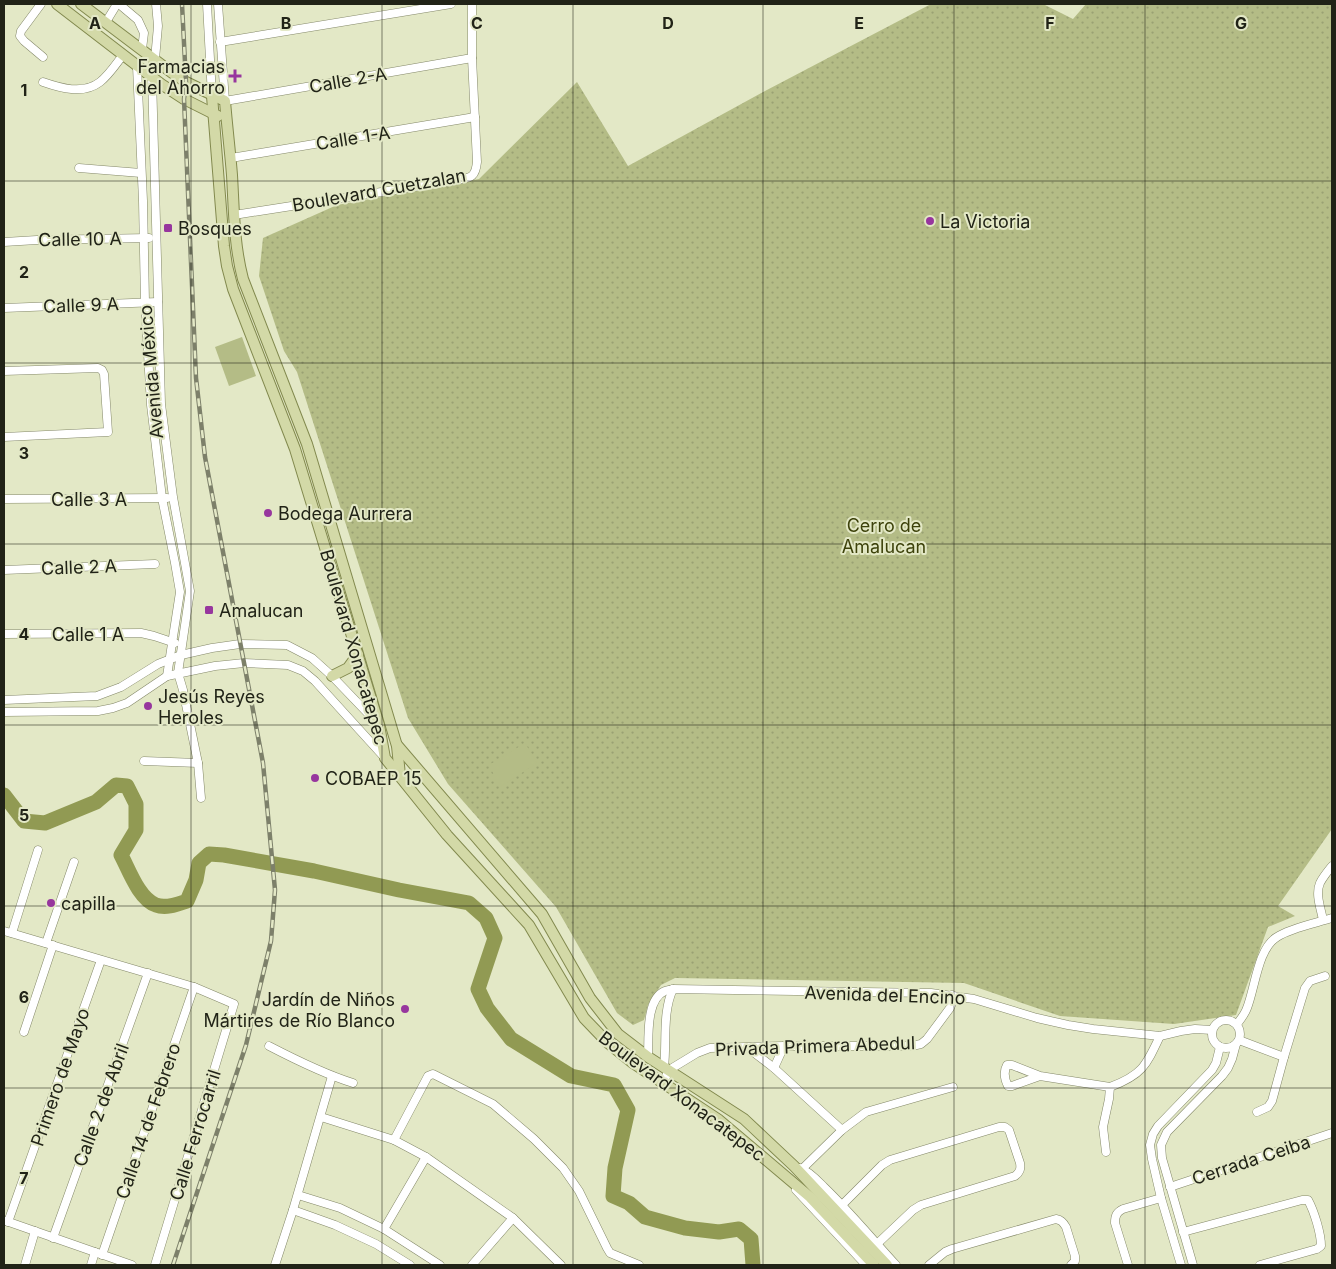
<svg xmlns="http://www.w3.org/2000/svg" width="1336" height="1269" viewBox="0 0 1336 1269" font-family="Inter,sans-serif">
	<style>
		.park { fill: url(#park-dots) }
		.garden { fill: #b4bc86 }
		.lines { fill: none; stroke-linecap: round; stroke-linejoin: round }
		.river { stroke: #919a53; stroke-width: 15 }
		.minor-casing { stroke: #848869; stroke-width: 9 }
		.major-casing { stroke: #82894e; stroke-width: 12 }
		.minor { stroke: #fff; stroke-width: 8 }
		.major { stroke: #d3d9a7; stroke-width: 10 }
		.rail-casing { stroke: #7d806a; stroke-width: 4.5 }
		.rail { stroke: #e3e8c6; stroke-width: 2.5; stroke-dasharray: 8; stroke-linecap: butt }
		.grid { fill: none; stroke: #212317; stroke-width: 1; stroke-opacity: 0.55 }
		.poi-dot { fill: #97369e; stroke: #e3e8c6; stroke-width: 2 }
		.labels { text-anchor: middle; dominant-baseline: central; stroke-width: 4; stroke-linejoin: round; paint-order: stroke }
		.poi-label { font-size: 18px; fill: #212317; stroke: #e3e8c6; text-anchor: start }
		.street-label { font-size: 18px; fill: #212317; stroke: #e3e8c6 }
		.park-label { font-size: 18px; fill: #3d420b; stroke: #e3e8c6 }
		.grid-label { font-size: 16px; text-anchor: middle; font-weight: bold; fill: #212317; stroke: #e3e8c6; stroke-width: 4; stroke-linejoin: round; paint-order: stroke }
	</style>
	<defs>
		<pattern id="park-dots" width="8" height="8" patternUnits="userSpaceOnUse" patternTransform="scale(1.25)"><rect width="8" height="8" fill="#b4bc86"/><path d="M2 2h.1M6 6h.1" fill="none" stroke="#9aa173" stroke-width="1.8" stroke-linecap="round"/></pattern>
	</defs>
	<rect width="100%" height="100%" fill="#e3e8c6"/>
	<!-- park -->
	<path class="park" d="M931 4H1043L1073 19 1086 4H1332V829L1278 906 1295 916 1268 927 1236 1015 1174 1024 1060 1016 964 983 675 978 661 985 648 1005 644 1020 633 1025 617 1013 556 907 448 784 408 718 297 372 284 351 259 276 263 238 337 205 479 179 577 82 628 166 765 91Z"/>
	<!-- garden -->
	<g class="garden">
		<path d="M242 337 256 376 229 386 215 347Z"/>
		<path d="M525 743 537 763 500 787 489 765Z"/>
	</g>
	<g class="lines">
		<!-- river -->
		<path class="river" d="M4 795 24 821 45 823 96 802 116 785 127 786 136 804V830L121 855C129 870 139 899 156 905 166 909 178 904 187 901L196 880 199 863 209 854 224 855 314 871 399 890 469 903 486 918 495 938 478 989 487 1008 511 1039 571 1076 614 1085 628 1110 615 1168 613 1196 629 1203 645 1217 685 1228 719 1232 739 1229 751 1239 753 1265"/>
		<!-- minor casing -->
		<g class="minor-casing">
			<g id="minor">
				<path d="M41 4 21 31 20 36 24 41 43 57"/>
				<path d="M119 4 138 20 144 33 142 49"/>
				<path d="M207 4 212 96"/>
				<path d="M218 4 225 101 472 58"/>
				<path d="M106 22 117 4"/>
				<path d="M220 42 451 4"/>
				<path d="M155 59 158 26 156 4"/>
				<path d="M137 66 143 201 145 302 151 405 162 498 175 563 180 592 167 676"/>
				<path d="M152 77 161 404 173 497 190 591 178 673 183 690 198 763 201 798"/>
				<path d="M43 82C60 88 83 95 100 82 109 75 116 64 123 55"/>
				<path d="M231 158 475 117"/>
				<path d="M79 168 141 173"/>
				<path d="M234 215 452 181C468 177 475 181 477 162L472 58V4"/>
				<path d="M4 242 37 240 149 238"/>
				<path d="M4 308 158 302"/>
				<path d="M4 371 98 368 102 370 104 374 108 432 4 437"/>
				<path d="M4 499 167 498"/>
				<path d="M4 570 155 564"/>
				<path d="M4 634 141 633 154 636 175 643"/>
				<path d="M4 700 97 696 121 687 158 664 181 655 212 648 240 644 287 645 312 658 332 676 378 724"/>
				<path d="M4 712 98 711 113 708 127 703 167 676 215 666 244 663 288 665 303 671 315 681 385 758"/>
				<path d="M144 761 198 763"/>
				<path d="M1323 920C1321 909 1315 894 1320 883 1323 877 1328 871 1332 866"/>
				<path d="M4 931 194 987 234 1004 155 1265"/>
				<path d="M12 933 38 850"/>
				<path d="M46 943 74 862"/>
				<circle cx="1226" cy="1034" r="14"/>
				<path d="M1237 1024C1241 1019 1245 1014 1247 1008 1255 988 1258 948 1277 937 1290 928 1316 923 1332 918"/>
				<path d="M24 1032 53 945"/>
				<path d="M1239 1040 1284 1057"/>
				<path d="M269 1046C296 1060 324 1074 353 1083"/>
				<path d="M748 1048 774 1068 842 1130"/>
				<path d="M648 1057C649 1040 645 999 665 991 667 990 670 990 673 989L931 993 974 999 1037 1018 1068 1025 1093 1029 1160 1036 1181 1031 1195 1029 1212 1030"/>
				<path d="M664 1067C667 1042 662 1013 673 989"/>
				<path d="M774 1068 784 1046"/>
				<path d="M1040 1076 1012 1086H1008C1005 1080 1003 1072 1007 1065H1012L1040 1076 1110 1087"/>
				<path d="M663 1083 669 1070 697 1053 710 1048 784 1046H912L921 1044 927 1039 950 1008 952 1003V995"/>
				<path d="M1257 1112 1268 1107 1272 1101 1284 1057 1305 988 1310 981 1325 976"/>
				<path d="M321 1117 394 1140 426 1157 513 1218 561 1265"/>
				<path d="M394 1140 428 1076 433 1074 493 1104 534 1139 563 1168 579 1191 607 1248 610 1253 639 1265"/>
				<path d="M1106 1152 1103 1127 1109 1099 1110 1087C1142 1075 1146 1066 1160 1036"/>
				<path d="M800 1168C809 1171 817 1180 824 1187 850 1212 872 1239 896 1265"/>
				<path d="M799 1172 842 1130 866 1112 953 1087"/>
				<path d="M1170 1187 1332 1133"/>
				<path d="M796 1190 866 1265"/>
				<path d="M298 1195 340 1208 384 1229 440 1265"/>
				<path d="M842 1205 882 1165 890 1160 999 1127H1005L1009 1130 1020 1163C1021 1169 1020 1172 1015 1176L921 1205 913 1210 877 1244"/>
				<path d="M293 1210 335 1225 376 1244 410 1265"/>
				<path d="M6 1221 132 1265"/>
				<path d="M8 1222 101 960"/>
				<path d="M384 1229 426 1157"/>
				<path d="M1183 1232 1302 1200H1308C1314 1211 1321 1233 1321 1246L1317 1249 1260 1265"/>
				<path d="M53 1238 148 973"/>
				<path d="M102 1255 194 987"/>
				<path d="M25 1265 35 1231"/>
				<path d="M91 1265 95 1252"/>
				<path d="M275 1265 293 1210 332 1076"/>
				<path d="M472 1265 513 1218"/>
				<path d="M929 1265 945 1252 952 1249 1056 1219C1061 1220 1063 1222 1066 1227L1075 1256V1261L1071 1265"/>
				<path d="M1128 1265 1115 1223C1115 1215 1117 1212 1123 1209L1161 1198"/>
				<path d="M1181 1265 1161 1198 1152 1159 1150 1145 1153 1134 1158 1126 1212 1070 1216 1063 1220 1047"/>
				<path d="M1193 1265 1162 1158 1161 1145 1167 1132 1222 1076 1228 1068 1232 1059 1236 1044"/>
			</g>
		</g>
		<!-- major casing -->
		<g class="major-casing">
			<g id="major">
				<path d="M57 4 161 84 184 99 218 116"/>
				<path d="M81 4 171 72 186 82 225 101C227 126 230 150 232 175 234 210 234 245 243 279L307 444 397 746 400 775"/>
				<path d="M212 96 224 246 227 266 233 289 295 449 379 725 385 758 447 835 529 925 584 1018 607 1042 633 1063 719 1120 810 1197 874 1265"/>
				<path d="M332 676 348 668 358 654"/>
				<path d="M397 745 542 914 590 998 618 1034 648 1057 744 1119 794 1166 887 1265"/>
			</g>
		</g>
		<!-- minor -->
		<use href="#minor" class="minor"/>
		<!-- major -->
		<use href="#major" class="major"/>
		<!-- rail casing -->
		<g class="rail-casing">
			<path id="rail" d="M173 1265 246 1045 271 941 275 890 263 763 205 457 196 378 184 99 186 82 182 4"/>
		</g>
		<!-- rail -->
		<use href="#rail" class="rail"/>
	</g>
	<!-- grid -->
	<path class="grid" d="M191 4V1265M382 4V1265M573 4V1265M763 4V1265M954 4V1265M1145 4V1265M4 181H1332M4 363H1332M4 544H1332M4 725H1332M4 906H1332M4 1088H1332"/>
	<!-- markers -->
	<g class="poi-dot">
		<path d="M232.5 68.5h5v5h5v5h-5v5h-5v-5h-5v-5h5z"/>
		<circle cx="930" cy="221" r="5"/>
		<rect x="163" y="223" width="10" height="10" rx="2.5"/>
		<circle cx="268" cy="513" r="5"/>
		<rect x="204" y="605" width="10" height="10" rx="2.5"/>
		<circle cx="148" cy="706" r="5"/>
		<circle cx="315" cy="778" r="5"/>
		<circle cx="51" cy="903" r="5"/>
		<circle cx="405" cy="1009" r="5"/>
	</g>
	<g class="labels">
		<!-- poi labels -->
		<g class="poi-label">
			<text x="225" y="66" text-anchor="end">Farmacias<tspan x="225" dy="21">del Ahorro</tspan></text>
			<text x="940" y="221">La Victoria</text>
			<text x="178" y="228">Bosques</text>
			<text x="278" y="513">Bodega Aurrera</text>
			<text x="219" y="610">Amalucan</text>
			<text x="158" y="696">Jesús Reyes<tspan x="158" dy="21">Heroles</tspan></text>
			<text x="325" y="778">COBAEP 15</text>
			<text x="61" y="903">capilla</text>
			<text x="395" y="999" text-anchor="end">Jardín de Niños<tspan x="395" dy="21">Mártires de Río Blanco</tspan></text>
		</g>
		<!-- street labels -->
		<g class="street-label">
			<text transform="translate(348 80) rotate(-10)">Calle 2-A</text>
			<text transform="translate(353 138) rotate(-9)">Calle 1-A</text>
			<text transform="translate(379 190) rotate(-10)">Boulevard Cuetzalan</text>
			<text transform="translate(80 239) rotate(-1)">Calle 10 A</text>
			<text transform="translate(81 305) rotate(-2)">Calle 9 A</text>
			<text transform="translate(151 372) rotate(-95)">Avenida México</text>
			<text x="89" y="499">Calle 3 A</text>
			<text transform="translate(79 567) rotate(-2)">Calle 2 A</text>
			<text x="88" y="634">Calle 1 A</text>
			<text transform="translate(354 647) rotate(74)">Boulevard Xonacatepec</text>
			<text transform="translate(885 995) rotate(2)">Avenida del Encino</text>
			<text transform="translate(815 1046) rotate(-2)">Privada Primera Abedul</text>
			<text transform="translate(60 1077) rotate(-71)">Primero de Mayo</text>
			<text transform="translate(682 1096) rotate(37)">Boulevard Xonacatepec</text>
			<text transform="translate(101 1105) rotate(-70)">Calle 2 de Abril</text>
			<text transform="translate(148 1121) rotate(-71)">Calle 14 de Febrero</text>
			<text transform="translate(195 1135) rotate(-73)">Calle Ferrocarril</text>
			<text transform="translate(1251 1160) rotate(-18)">Cerrada Ceiba</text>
		</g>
		<!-- park labels -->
		<g class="park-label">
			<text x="884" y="525">Cerro de<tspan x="884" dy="21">Amalucan</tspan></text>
		</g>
	</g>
	<g class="grid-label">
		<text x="95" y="29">A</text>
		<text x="286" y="29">B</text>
		<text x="477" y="29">C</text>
		<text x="668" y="29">D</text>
		<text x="859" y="29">E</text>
		<text x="1050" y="29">F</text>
		<text x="1241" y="29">G</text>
		<text x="24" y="96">1</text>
		<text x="24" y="278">2</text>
		<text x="24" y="459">3</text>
		<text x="24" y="640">4</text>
		<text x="24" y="821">5</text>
		<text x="24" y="1003">6</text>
		<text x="24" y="1184">7</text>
	</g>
	<!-- border -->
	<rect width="1336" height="1269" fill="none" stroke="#212317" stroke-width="10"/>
</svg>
